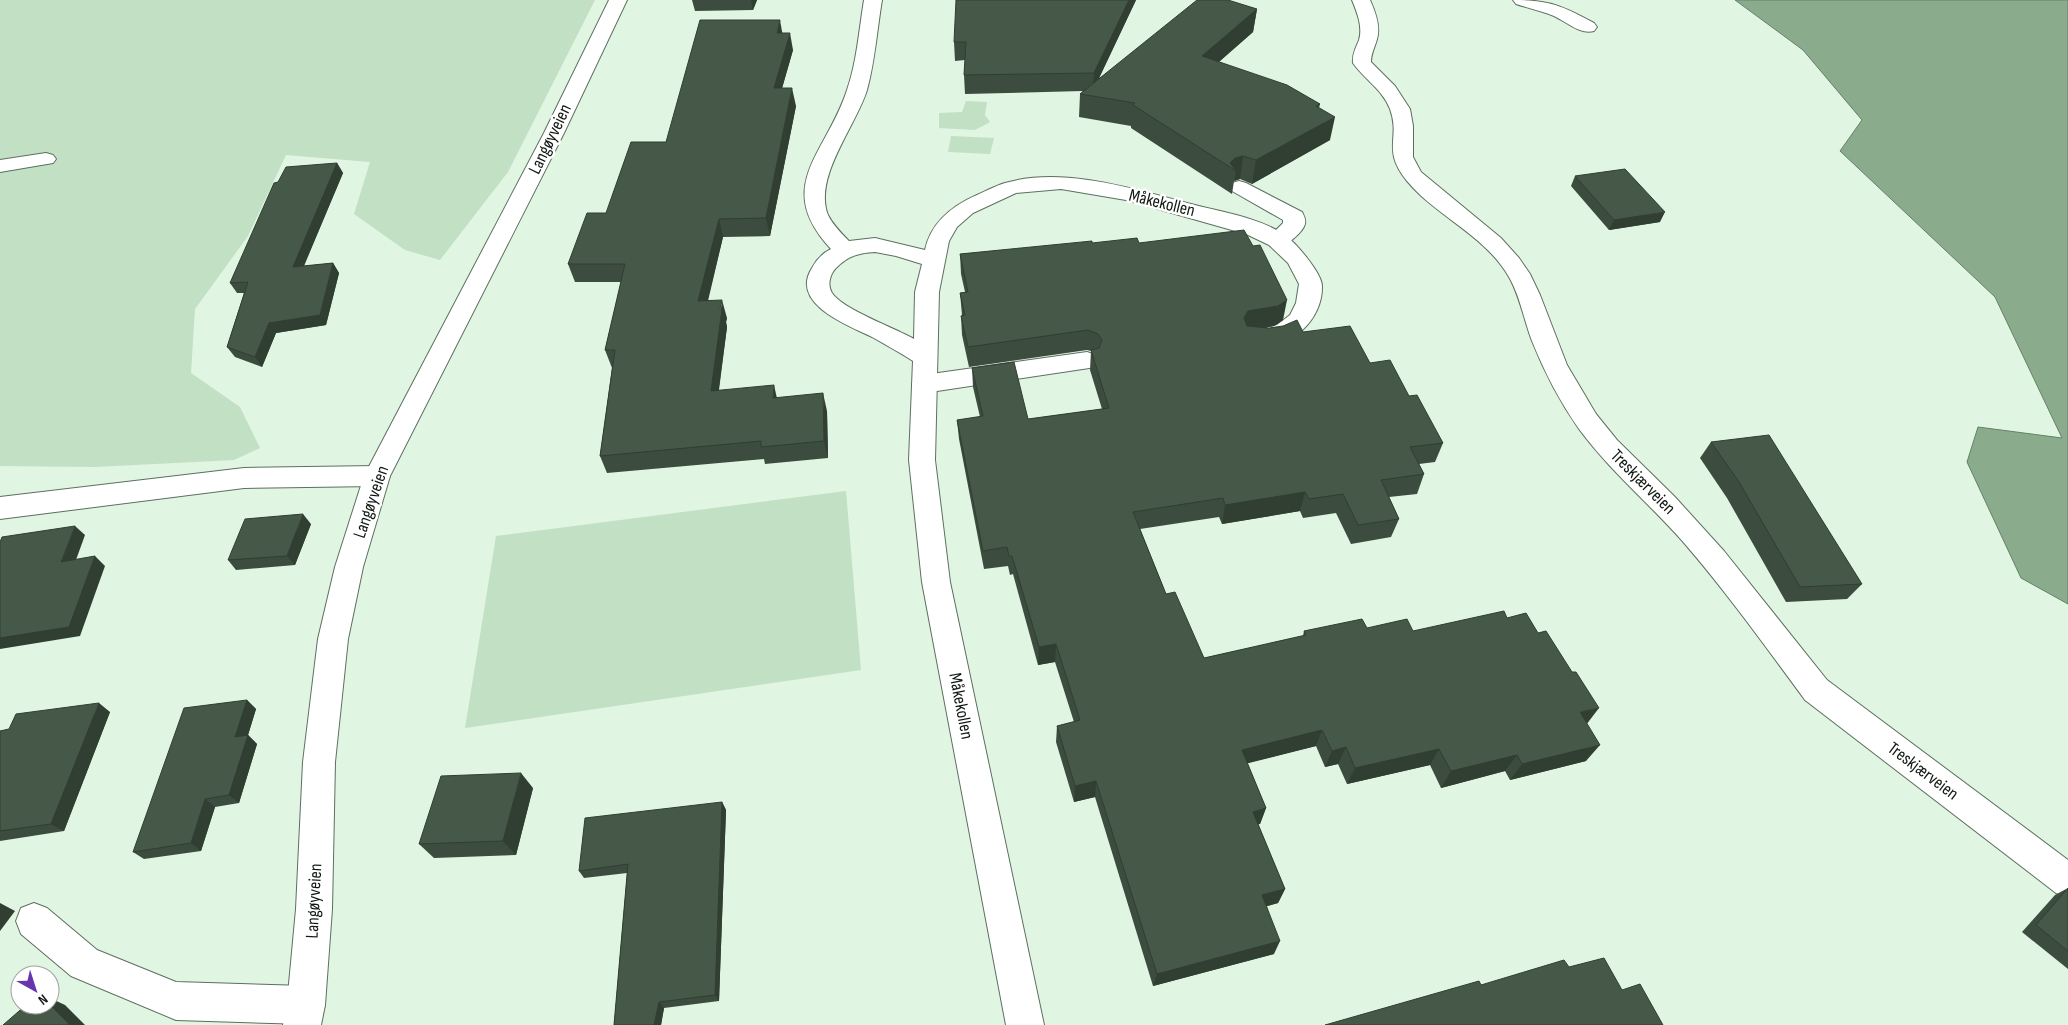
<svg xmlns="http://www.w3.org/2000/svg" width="2068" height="1025" viewBox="0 0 2068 1025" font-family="'Sofia Sans Condensed',sans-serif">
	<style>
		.green { fill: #c1e0c4 }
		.water { fill: #8aac8d; stroke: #668068 }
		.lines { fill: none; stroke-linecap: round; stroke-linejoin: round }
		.lane-casing { stroke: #5d6f5f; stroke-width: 2 }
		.street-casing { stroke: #5d6f5f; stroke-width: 2 }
		.secondary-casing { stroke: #5d6f5f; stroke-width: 2 }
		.lane { fill: #fff; fill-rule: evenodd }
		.street { fill: #fff; fill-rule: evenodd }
		.secondary { fill: #fff; fill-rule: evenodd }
		.wall { fill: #3c4c3e }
		.shaded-wall { fill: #313e32 }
		.building { fill: #465848; stroke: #313e32 }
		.labels { text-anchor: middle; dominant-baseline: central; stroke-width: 5; stroke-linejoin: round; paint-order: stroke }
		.street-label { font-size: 18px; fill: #121913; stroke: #fff }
	</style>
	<rect width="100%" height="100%" fill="#e0f5e2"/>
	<!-- green -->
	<g class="green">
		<path d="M0 0H595L508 172 440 260 405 250 354 214 370 162 286 155 248 236 195 309 191 373 240 407 260 448 234 460 95 467 0 466Z"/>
		<path d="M966 101 987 102 985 115 990 122 975 130 939 128V113L962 112Z"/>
		<path d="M951 136 994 138 990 154 948 152Z"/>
		<path d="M846 491 861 670 465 728 496 536Z"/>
	</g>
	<!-- water -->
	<path class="water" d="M1735 0H2068V604L2021 578 1967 462 1978 427 2062 438 1995 297 1840 151 1862 120 1803 50Z"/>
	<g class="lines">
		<!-- lane casing -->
		<g class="lane-casing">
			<g id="lane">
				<path d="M1513 0C1550 0 1563 6 1594 23L1597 27 1594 31C1580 35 1567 22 1554 16 1542 11 1528 8 1516 4Z"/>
				<path d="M46 153 53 155 56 159 53 163 0 172V160Z"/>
				<path d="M1239 181 1246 183 1302 212C1304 216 1306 219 1305 224 1303 232 1286 247 1277 247 1277 247 1270 245 1269 245L1266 240 1283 223V220L1232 191 1228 187 1232 183Z"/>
				<path d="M1087 352 1096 355 1099 361 1096 367 924 393 915 390 912 384 915 378 924 375Z"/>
				<path d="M377 466 386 469 390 476 386 483 377 486 244 488 0 519V497L244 468Z"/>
				<path d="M1816 676 1827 680 2068 860V898L2056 893 1805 700 1801 690 1805 680Z"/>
				<path d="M34 903 47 908 97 950 176 982 306 986 319 992 325 1005 319 1018 306 1024 176 1020 71 976 21 934 16 921 21 908Z"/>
			</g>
		</g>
		<!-- street casing -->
		<g class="street-casing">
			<g id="street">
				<path d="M864 0H882C877 30 875 61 867 90 856 126 813 177 828 215 833 225 841 233 849 241L875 238 925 250C931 222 952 206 977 195 986 191 995 186 1005 183 1063 166 1134 189 1191 204 1221 212 1258 217 1285 235 1295 242 1322 273 1322 286 1323 319 1291 351 1257 342L1254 336 1257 330 1277 325 1290 315 1296 303 1299 284 1288 263 1269 245 1246 234 1126 200 1061 189 1016 193 973 213 957 227 949 241 939 292 935 460 950 582 1044 1025H1006L922 582 909 460 913 361C899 352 886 345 872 337 849 326 789 304 812 268 816 260 823 253 831 249 772 186 827 153 847 90 857 61 859 30 864 0ZM875 252 896 256 922 264 915 292 914 339C895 328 842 309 832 293 827 285 830 274 836 268 848 256 858 253 875 252Z"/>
				<path d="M1352 0H1370C1375 11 1381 26 1377 39 1375 47 1371 53 1371 62L1395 86 1410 109 1413 126V157L1421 172 1501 238 1519 258 1530 274 1540 295 1567 365 1596 414 1617 440 1675 497 1724 551 1827 680 1831 690 1827 700 1816 704 1805 700C1766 647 1728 594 1685 544 1651 505 1610 471 1579 429 1560 402 1544 371 1532 341 1524 320 1520 296 1509 277 1485 235 1437 217 1407 181 1381 149 1401 139 1390 109 1383 90 1364 79 1353 63 1352 54 1356 48 1359 40 1363 27 1357 12 1352 0Z"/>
			</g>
		</g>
		<!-- secondary casing -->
		<g class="secondary-casing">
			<path id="secondary" d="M609 0H627L564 133 390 476 363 567 348 639 335 762 332 909 325 1005 321 1025H283L287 1005 296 909 303 762 318 639 335 567 364 476 544 133Z"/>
		</g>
		<!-- lane -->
		<use href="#lane" class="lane"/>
		<!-- street -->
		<use href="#street" class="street"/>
		<!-- secondary -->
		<use href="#secondary" class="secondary"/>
	</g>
	<!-- wall -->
	<g class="wall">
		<path d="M692 0H757L753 10 695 11Z"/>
		<path d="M1136 0 1099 78 1257 9 1253 32 1219 62 1320 104 1319 108 1330 140 1252 184 1240 179 1234 181 1232 194 1131 128V126L1079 117 1080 94 1083 91 965 94 964 75 965 60 955 61 954 42Z"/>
		<path d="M783 33 793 50 782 88 796 106 770 236 723 237 708 301 727 318 726 322 727 327 719 390 777 398 827 411 828 458 765 464 764 459 607 473 600 456 612 368 605 350 621 282H575L568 264 606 213 666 142Z"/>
		<path d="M337 163 343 173 304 266 333 263 339 273 326 325 276 333 262 367 235 357 227 347 244 293H237L230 283 278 182Z"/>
		<path d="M1575 176 1660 222 1609 230 1571 186Z"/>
		<path d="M1092 243H1139L1283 320 1274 326 1263 328 1303 332 1370 363 1409 396 1443 443 1435 462 1419 464 1424 474 1417 494 1389 497 1399 519 1391 537 1351 544 1336 513 1303 518 1300 511 1222 524 1219 517 1140 529 1166 594 1204 658 1303 636 1304 631 1367 628 1413 631 1507 618 1587 724 1586 761 1510 780 1505 771 1441 788 1430 765 1347 784 1338 764 1325 767 1316 746 1247 763 1266 808 1260 824H1258L1285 889 1278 903 1267 906 1274 954 1153 986 1095 797 1074 802 1056 742 1057 726 1074 722 1055 662 1038 665 1013 574 1010 575 1008 566 984 569 959 439 957 420 980 417 973 387 972 368 1028 419 1102 409 1090 370 1091 351 1087 350 969 367 962 335 961 316 962 315 960 293 965 292 961 274 960 254Z"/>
		<path d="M1711 442 1862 584 1847 599 1786 602 1727 498 1700 458Z"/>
		<path d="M311 524 295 565 236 570 228 560Z"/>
		<path d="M247 700 256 709 248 735 257 744 239 803 215 807 201 851 144 859 133 852Z"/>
		<path d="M110 712 64 831 0 841V731Z"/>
		<path d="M533 788 516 855 434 858 419 844Z"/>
		<path d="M722 802 726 810 719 1001 664 1008 661 1025H614L627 873 584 878 579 871Z"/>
		<path d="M2068 888V969L2022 932 2055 895Z"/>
	</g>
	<!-- shaded-wall -->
	<g class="shaded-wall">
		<path d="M751 0H757L753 10Z"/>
		<path d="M1129 0H1136L1093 91 1094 73Z"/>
		<path d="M1257 9 1253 32 1199 79 1202 56Z"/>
		<path d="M780 20 783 37 777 33Z"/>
		<path d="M790 33 793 50 777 106 774 88Z"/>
		<path d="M792 88 796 106 770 236 766 218Z"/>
		<path d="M1335 117 1330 140 1252 184 1256 160Z"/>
		<path d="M1243 156 1240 179 1234 181 1236 171 1230 163 1235 158Z"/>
		<path d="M337 163 343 173 299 277 293 267Z"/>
		<path d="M1665 212 1660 222 1609 230 1614 220Z"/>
		<path d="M719 219 723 237 703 319 698 301Z"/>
		<path d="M333 263 339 273 326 325 276 333 262 367 255 357 269 323Z"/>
		<path d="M722 300 727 318 726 322 727 327 716 409 711 391Z"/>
		<path d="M1287 300 1283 320 1274 326 1245 331 1244 318 1248 311Z"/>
		<path d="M774 385 778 403 773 398Z"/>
		<path d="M823 393 827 411 828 458 824 441Z"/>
		<path d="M1305 492 1300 511 1222 524 1225 505Z"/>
		<path d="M303 514 311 524 295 565 287 556Z"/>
		<path d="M75 526 85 535 72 571 61 562Z"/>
		<path d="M95 556 105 566 80 636 0 649V638Z"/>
		<path d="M1056 644 1055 662 1038 665 1039 647Z"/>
		<path d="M247 700 256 709 248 735 257 744 239 803 229 795 235 737Z"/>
		<path d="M99 703 110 712 64 831 51 824Z"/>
		<path d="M1599 708 1586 725 1580 712Z"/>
		<path d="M1322 730 1316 746 1237 766 1242 750Z"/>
		<path d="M1600 745 1586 761 1510 780 1522 764Z"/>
		<path d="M1346 747 1338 764 1325 767 1332 751Z"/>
		<path d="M1439 749 1430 765 1347 784 1355 768Z"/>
		<path d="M1517 755 1505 771 1441 788 1451 771Z"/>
		<path d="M521 773 533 788 516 855 503 841Z"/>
		<path d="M1096 781 1095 797 1074 802 1075 786Z"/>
		<path d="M205 799 215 807 201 851 191 843Z"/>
		<path d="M722 802 726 810 719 1001 715 995Z"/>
		<path d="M1266 808 1260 824 1248 827 1253 812Z"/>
		<path d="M1285 889 1278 903 1256 909 1262 895Z"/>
		<path d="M0 903 15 911 0 931Z"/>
		<path d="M1280 941 1274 954 1153 986 1157 974Z"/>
		<path d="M50 998 65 1005 85 1025H70L50 1005Z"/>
		<path d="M659 1002 664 1008 661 1025H654Z"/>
	</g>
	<!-- building -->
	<g class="building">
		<path d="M956 0H1129L1094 73 964 75 966 42H954Z"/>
		<path d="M1197 0H1228L1257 9 1202 56 1287 85 1320 104 1316 106 1335 117 1256 160 1243 156 1235 158 1230 163 1236 171 1133 105 1135 103 1080 94Z"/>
		<path d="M700 20H780L777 33H790L774 88H792L766 218 719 219 698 301 722 300 720 309H722L711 391 774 385 773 398 823 393 824 441 761 447V441L600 456 615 350H605L625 264H568L587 213H606L631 142H666Z"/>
		<path d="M337 163 293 267 333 263 320 315 269 323 255 357 227 347 248 282 230 283 274 183 278 182 286 167Z"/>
		<path d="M1625 169 1665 212 1614 220 1575 176Z"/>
		<path d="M1244 230 1253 246 1260 245 1287 300 1278 306 1248 311 1244 318 1247 326 1269 328 1283 326 1297 320 1303 332 1350 326 1370 363 1390 360 1409 396 1417 395 1443 443 1410 447 1424 474 1381 480 1399 519 1358 525 1343 494 1309 499 1305 492 1225 505 1223 498 1133 512 1166 594 1175 592 1204 658 1306 635 1304 631 1362 619 1367 628 1407 619 1413 631 1504 611 1507 618 1526 613 1538 633 1546 631 1572 672H1576L1599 708 1580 712 1600 745 1522 764 1517 755 1451 771 1439 749 1355 768 1346 747 1332 751 1322 730 1242 750 1266 808 1253 812 1285 889 1262 895 1280 941 1157 974 1096 781 1075 786 1057 726 1080 720 1056 644 1039 647 1012 556H1009L1007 547 983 551 957 420 983 416 972 368 1014 362 1028 419 1109 408 1091 350 1099 348 1102 340 1098 334 1088 330 968 347 961 316 965 315 960 293 968 292 960 254 1092 241V243L1137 238 1139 243Z"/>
		<path d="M1769 435 1862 584 1800 587 1739 482 1711 442Z"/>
		<path d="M303 514 287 556 228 560 245 519Z"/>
		<path d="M75 526 61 562 95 556 69 627 0 638V542L2 537Z"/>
		<path d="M247 700 235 737 248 735 229 795 205 799 191 843 133 852 184 708Z"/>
		<path d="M99 703 51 824 0 831V731L9 729 16 714Z"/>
		<path d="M521 773 503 841 419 844 441 776Z"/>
		<path d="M722 802 715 995 659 1002 654 1025H614L628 864 579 871 585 818Z"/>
		<path d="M2068 888V951L2036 925Z"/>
		<path d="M1604 958 1622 990 1640 984 1663 1025H1325L1479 981 1481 985 1564 960 1569 967Z"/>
		<path d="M26 1005H50L70 1025H3Z"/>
	</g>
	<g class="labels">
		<!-- street labels -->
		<g class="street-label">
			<text transform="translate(550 139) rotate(-64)">Langøyveien</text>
			<text transform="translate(1162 203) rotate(14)">Måkekollen</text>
			<text transform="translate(1643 482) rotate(45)">Treskjærveien</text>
			<text transform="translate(371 502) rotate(-71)">Langøyveien</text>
			<text transform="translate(961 706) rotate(79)">Måkekollen</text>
			<text transform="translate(1923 771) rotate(37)">Treskjærveien</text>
			<text transform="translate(314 901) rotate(-87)">Langøyveien</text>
		</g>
	</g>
	<!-- north arrow -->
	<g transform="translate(35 990) rotate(141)"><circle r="24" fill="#ffffff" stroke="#a0a3a1"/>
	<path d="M0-4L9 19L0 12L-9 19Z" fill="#6736ad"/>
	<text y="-8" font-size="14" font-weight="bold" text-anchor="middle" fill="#121913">N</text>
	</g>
</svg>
